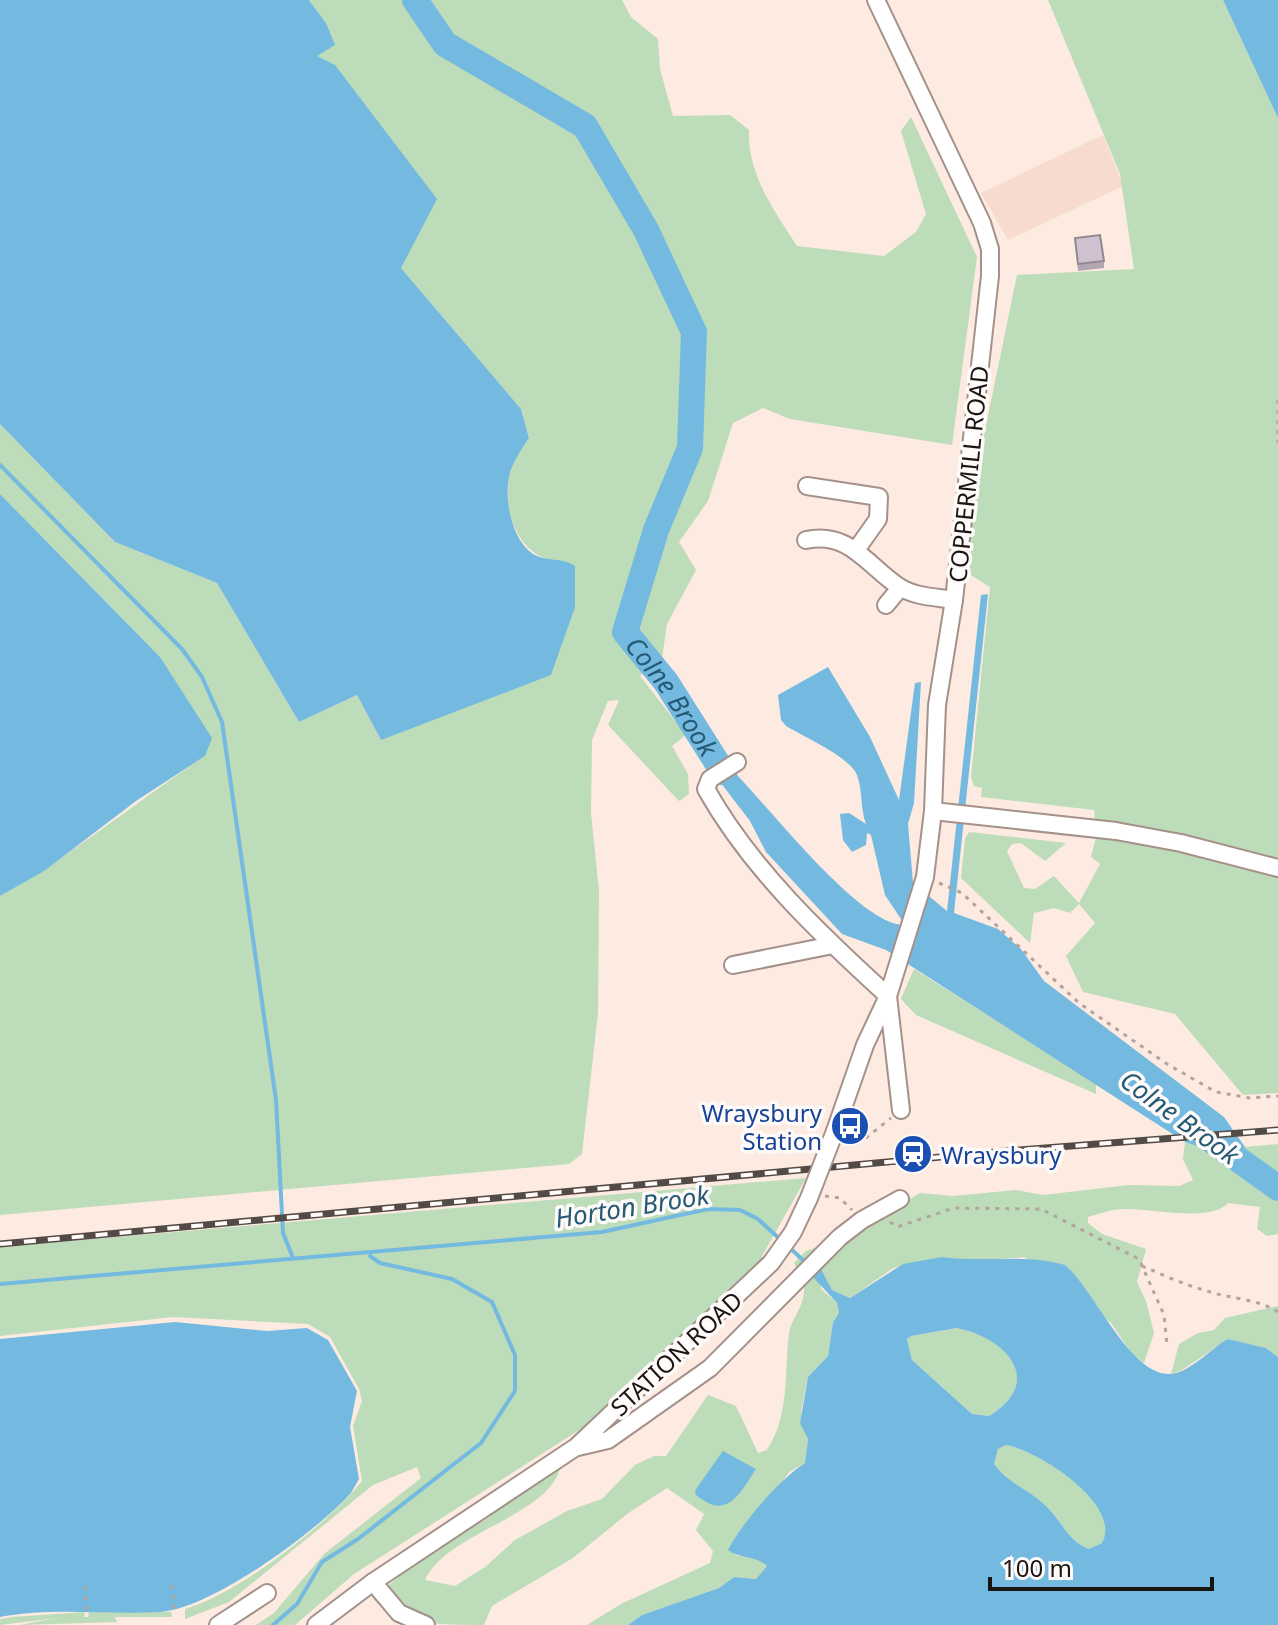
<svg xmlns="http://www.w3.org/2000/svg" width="1278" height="1625" viewBox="0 0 1278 1625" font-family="'Noto Sans',sans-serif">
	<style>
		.built { fill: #f6dbce }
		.green { fill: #bddcb9 }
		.water { fill: #74bae0; fill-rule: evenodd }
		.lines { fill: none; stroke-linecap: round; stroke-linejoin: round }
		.stream { stroke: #74bae0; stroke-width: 4 }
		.river { stroke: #74bae0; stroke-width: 26 }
		.minor-casing { stroke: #a49189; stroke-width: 20 }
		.path { stroke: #b3a49d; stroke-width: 3; stroke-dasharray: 4 6; stroke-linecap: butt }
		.minor { stroke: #fff; stroke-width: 16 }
		.rail-casing { stroke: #534a46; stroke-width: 7 }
		.rail { stroke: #fefaf9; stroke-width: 4; stroke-dasharray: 12; stroke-linecap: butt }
		.minor-bridge-casing { stroke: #a49189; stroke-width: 20; stroke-linecap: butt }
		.minor-bridge { stroke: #fff; stroke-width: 16 }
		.wall { fill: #b2a6b2 }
		.building { fill: #cfc1cf; stroke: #918791; stroke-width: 2 }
		.labels { text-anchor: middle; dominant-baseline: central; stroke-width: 7; stroke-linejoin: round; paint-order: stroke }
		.street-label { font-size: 24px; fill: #1b1512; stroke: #fefaf9 }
		.transit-label { font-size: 24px; fill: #164399; stroke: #fefaf9; text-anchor: end }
		.water-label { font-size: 26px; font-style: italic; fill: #245a75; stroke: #fefaf9 }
	</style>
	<rect width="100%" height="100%" fill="#fdeae1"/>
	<!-- built -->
	<path class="built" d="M1103 135 1123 186 1008 240 981 193Z"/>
	<!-- green -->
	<g class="green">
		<path d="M309 0H622L631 17 658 39 660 69 673 116 730 115 749 130C747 174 774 210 797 246L884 256 916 232 926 214 901 131 911 117 977 257 952 445 790 419 763 408 733 423 708 501 679 542 696 570 667 624 662 658 640 676 686 735 672 746 688 774 689 794 679 801 608 725 619 700 608 701 592 740 591 813 599 891 598 1013 582 1154 569 1164 0 1215V896C72 855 136 802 205 756L160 657 0 494V424L115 542 217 583 299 722 357 695 381 740 544 558C515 546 503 507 509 477 512 463 521 450 529 438L521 409 401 268 316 55 326 23Z"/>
		<path d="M1048 0H1223L1278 118V1093L1243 1095 1175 1014 1083 992 1066 956 1095 923 1079 904 1070 913 1054 908 1034 913 1030 943 961 878 965 839 969 832 1066 843 1045 861 1021 843 1012 844 1007 851 1024 888 1035 889 1054 876 1079 903 1100 864 1091 857 1097 834 1094 810 981 797 982 788 974 786 971 777 990 587 969 574 964 557 977 469 1017 275 1134 269 1120 174Z"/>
		<path d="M914 969 1096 1084V1094L916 1015 901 999Z"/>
		<path d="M1185 1142 1206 1148 1228 1163 1245 1147 1278 1144V1234L1267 1236 1257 1229 1260 1207 1228 1203C1211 1223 1151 1208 1124 1209 1112 1209 1099 1214 1088 1217V1223L1102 1234 1146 1249 1137 1282 1146 1301 1154 1333 1144 1363 1132 1354 1111 1323 1024 1257 974 1261 942 1257 893 1268 850 1298 832 1290 820 1270 821 1289 837 1303 839 1313 833 1322 828 1356 808 1377 801 1411 808 1439 805 1463 789 1472 735 1555 757 1558 767 1566 756 1579 734 1577 719 1588 642 1615 628 1625H587L621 1604 710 1563 713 1551 696 1530 704 1514 667 1488 627 1514 573 1558 492 1606 484 1625C447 1625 397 1625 373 1599L421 1557 485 1520 541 1476 560 1469C546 1517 446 1533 425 1580L455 1586 485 1567 515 1540 567 1511 602 1499 635 1465 654 1456H666L708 1395 736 1406 758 1453 767 1450C790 1415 784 1373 789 1334 791 1318 806 1305 804 1286 803 1279 797 1270 794 1263L806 1251 820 1246 835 1251 861 1228 920 1193 953 1196 1016 1190 1043 1195 1129 1185 1179 1186 1193 1180 1183 1159Z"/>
		<path d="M806 1178 762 1256 764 1260 609 1411 354 1574 295 1625H256L274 1613 324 1554 421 1478 417 1467 373 1485 229 1602 185 1619V1609C238 1594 328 1524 362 1481L353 1426 362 1401 359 1389 330 1337 308 1324 173 1317 0 1336V1247Z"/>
		<path d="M1278 1306V1357L1266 1348 1228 1339 1182 1370 1171 1374 1179 1344 1198 1333 1214 1330 1225 1318Z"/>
		<path d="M958 1328C1006 1338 1046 1381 989 1416L972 1414 912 1360 907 1339 911 1336Z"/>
		<path d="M1006 1445C1037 1450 1123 1504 1102 1543L1089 1549C1067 1541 1061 1519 1044 1504 1027 1489 1007 1482 994 1464L998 1449Z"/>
		<path d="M89 1611 171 1612 172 1617H115L117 1622 20 1625 56 1618 0 1625V1619L12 1617 85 1612 84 1617H88Z"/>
	</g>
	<!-- water -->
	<g class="water">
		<path d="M0 0H309L326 23 335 45 317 56 335 65 437 199 401 268 521 409 529 438C521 450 512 463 509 477 504 500 512 540 533 554 546 562 562 557 575 566V607L551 675 381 740 357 695 299 722 217 583 115 542 0 424Z"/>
		<path d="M1223 0H1278V118Z"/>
		<path d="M0 494 160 657 212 738 205 756 136 801 44 871 0 896Z"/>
		<path d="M988 594 954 913 998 929 1021 949 1044 981 1224 1117 1245 1147 1228 1163 1206 1149 1185 1142 886 950 842 934 766 852 750 821 697 752 710 738 725 754 738 776C770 809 863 928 905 925L885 895 871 835 867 833 866 845 852 852 843 840 840 814 849 813 866 824C860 808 863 791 857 775 850 757 804 737 786 726L781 720 778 695 828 667 870 737 899 800 915 683 921 682 914 803 908 824 913 883 947 911 981 595Z"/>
		<path d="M942 1257C983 1263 1024 1253 1065 1265 1094 1289 1129 1375 1170 1374 1190 1373 1211 1348 1228 1339L1266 1348 1278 1357V1625H628L642 1615 719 1588 734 1577 756 1579 767 1566C755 1555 740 1559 728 1550 741 1524 781 1478 805 1463L808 1439 800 1423 808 1377 828 1356 833 1322 839 1313 837 1303 813 1277 821 1269 832 1290 850 1298 903 1264ZM957 1328C1006 1338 1046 1381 989 1416L972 1414 912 1360 907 1339 911 1336ZM1006 1445C1037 1450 1123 1504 1102 1543L1089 1549C1067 1541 1061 1519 1044 1504 1027 1489 1007 1482 994 1464L998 1449Z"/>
		<path d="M175 1322 267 1331 307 1328 328 1340 357 1391 350 1427 359 1479 351 1493C316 1532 211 1609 160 1612 106 1615 53 1607 0 1617V1339Z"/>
		<path d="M723 1451 756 1469C739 1494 727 1522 695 1494L696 1489Z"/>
	</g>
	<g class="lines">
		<!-- stream -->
		<g class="stream">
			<path d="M0 465 182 649 202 677 222 722 276 1100 283 1233 293 1258"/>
			<path d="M789 1247 806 1263"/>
			<path d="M0 1284 602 1232 708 1209 740 1210 758 1219 782 1241"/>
			<path d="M273 1625 297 1604 322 1562 358 1539 481 1443 515 1391V1355L492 1302 452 1279 380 1263 370 1256"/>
		</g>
		<!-- river -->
		<g class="river">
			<path id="s1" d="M415 0 445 44 585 126 646 230 694 332 690 448 656 530 625 632 666 682 723 772"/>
			<path d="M1207 1137 1278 1188"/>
		</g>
		<!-- minor casing -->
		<g class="minor-casing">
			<g id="minor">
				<path d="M807 486 879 497 878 519 856 550"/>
				<path d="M806 540C849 531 866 564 898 586 914 597 936 597 954 600"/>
				<path d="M886 605 900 588"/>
				<path d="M737 762 710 779 706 789C751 869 820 934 888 996L901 1110"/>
				<path d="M933 811 1116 831 1181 843 1278 868"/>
				<path d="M733 965 833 945"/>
				<path d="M835 1131 865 1045 888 996 925 877 933 811 937 705 954 600 990 276V249L982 223 876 0"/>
				<path d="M578 1447 608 1440 710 1368 840 1237 862 1220 900 1199"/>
				<path d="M373 1582 399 1613 426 1625"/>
				<path d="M218 1625 267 1593"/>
				<path d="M316 1625 373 1582 576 1447 771 1263 793 1232 809 1198"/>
			</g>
		</g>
		<!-- path -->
		<g class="path">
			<path d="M1278 400V443"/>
			<path d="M939 883 962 893 1079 1003 1167 1064 1216 1092 1250 1098 1278 1096"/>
			<path d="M848 1135 862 1141 891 1118"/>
			<path d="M825 1196 840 1198 852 1210"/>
			<path d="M890 1222 897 1227 954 1208 1041 1209 1139 1259 1164 1315 1167 1345"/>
			<path d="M1142 1266C1163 1275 1185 1285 1207 1291 1227 1298 1262 1300 1278 1312"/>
			<path d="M171 1585 175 1609"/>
			<path d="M85 1586 86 1610"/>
		</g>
		<!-- minor -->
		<use href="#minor" class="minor"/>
		<!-- rail casing -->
		<g class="rail-casing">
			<path id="rail" d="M0 1244 1006 1151 1278 1130"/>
		</g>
		<!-- rail -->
		<use href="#rail" class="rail"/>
		<!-- minor-bridge casing -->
		<g class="minor-bridge-casing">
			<path id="minor-bridge" d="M809 1198 835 1131"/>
		</g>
		<!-- minor-bridge -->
		<use href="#minor-bridge" class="minor-bridge"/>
	</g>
	<!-- wall -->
	<path class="wall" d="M1075 238 1104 261V268L1078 271Z"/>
	<!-- building -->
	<path class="building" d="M1100 235 1104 261 1078 264 1075 238Z"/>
	<!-- icons -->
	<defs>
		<g id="bus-disc" transform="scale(2)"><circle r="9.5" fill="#1a4fb4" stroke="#fefaf9"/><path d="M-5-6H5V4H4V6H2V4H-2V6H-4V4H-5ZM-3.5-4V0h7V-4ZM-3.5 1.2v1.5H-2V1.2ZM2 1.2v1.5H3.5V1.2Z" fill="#fff"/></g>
		<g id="station-disc" transform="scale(2)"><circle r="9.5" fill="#1a4fb4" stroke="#fefaf9"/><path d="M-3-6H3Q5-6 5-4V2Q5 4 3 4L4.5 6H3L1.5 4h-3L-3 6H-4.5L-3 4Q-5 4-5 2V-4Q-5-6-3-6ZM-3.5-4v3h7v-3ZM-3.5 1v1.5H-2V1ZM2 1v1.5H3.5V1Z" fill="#fff"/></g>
	</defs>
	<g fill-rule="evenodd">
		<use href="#bus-disc" x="850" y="1126"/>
		<use href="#station-disc" x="913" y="1154"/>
	</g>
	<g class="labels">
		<!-- street labels -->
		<g class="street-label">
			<text transform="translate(968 474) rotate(-84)">COPPERMILL ROAD</text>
			<text transform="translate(676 1353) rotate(-43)">STATION ROAD</text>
		</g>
		<!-- transit labels -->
		<g class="transit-label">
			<text x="822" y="1112">Wraysbury<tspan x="822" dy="28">Station</tspan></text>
			<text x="941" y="1154" text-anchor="start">Wraysbury</text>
		</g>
		<!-- water labels -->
		<g class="water-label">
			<text stroke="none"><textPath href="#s1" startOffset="840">Colne Brook</textPath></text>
			<text transform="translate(1180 1117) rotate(36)">Colne Brook</text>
			<text transform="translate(632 1206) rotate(-9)">Horton Brook</text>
		</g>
	</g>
	<!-- scale -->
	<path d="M990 1577v12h222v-12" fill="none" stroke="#1b1512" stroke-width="4"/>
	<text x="1002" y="1577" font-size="24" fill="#1b1512" stroke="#fefaf9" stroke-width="6" paint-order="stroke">100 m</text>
</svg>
